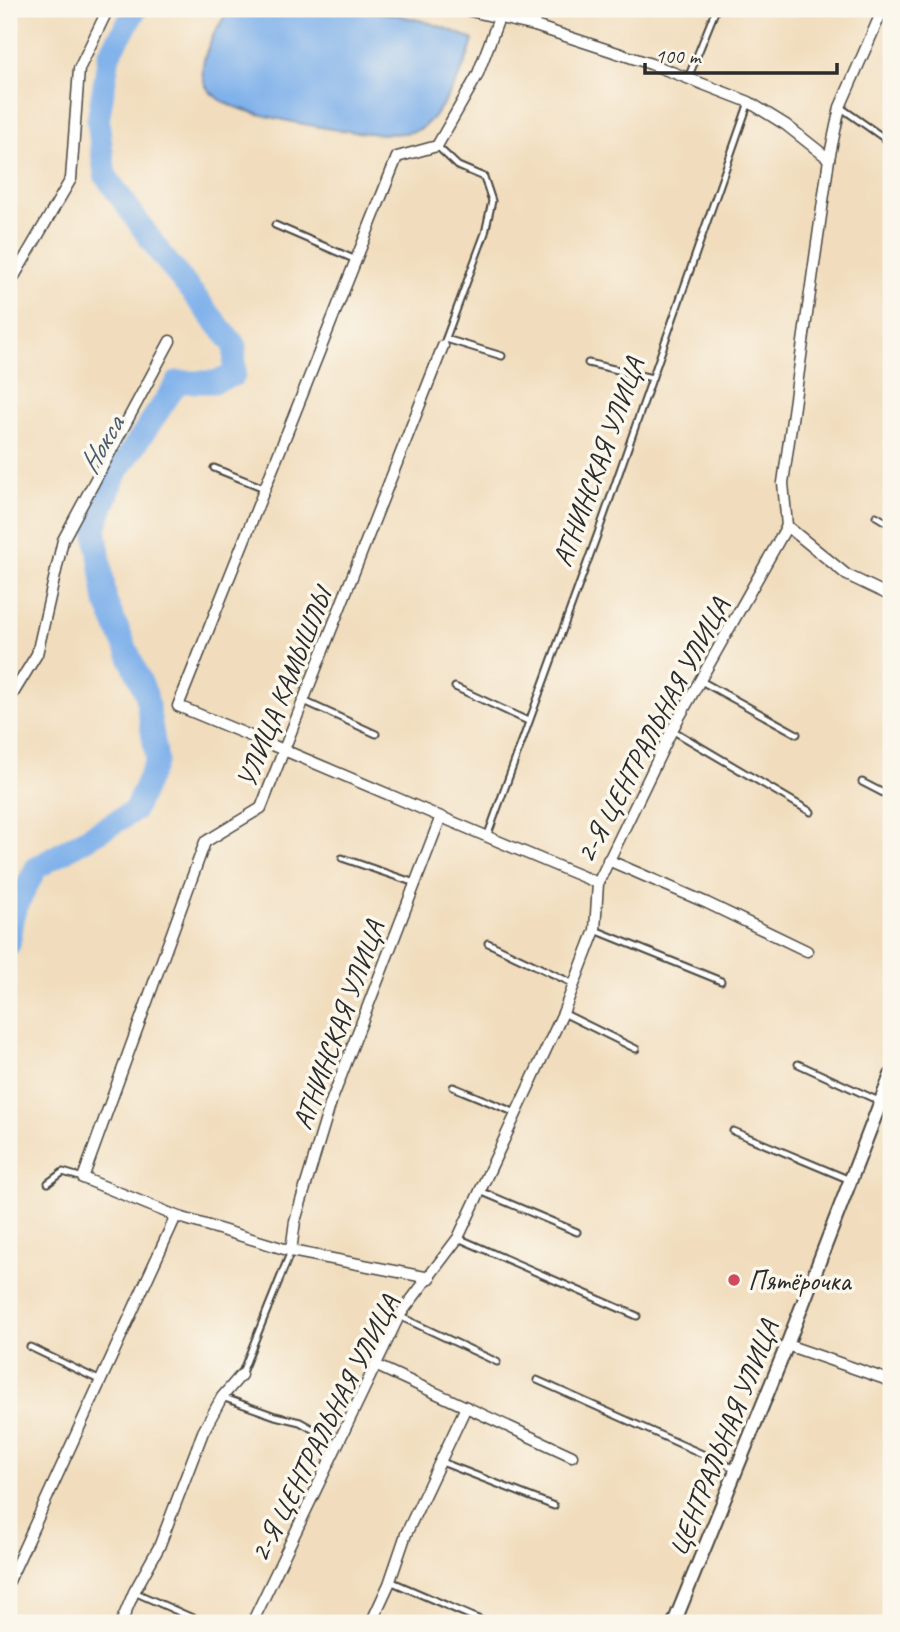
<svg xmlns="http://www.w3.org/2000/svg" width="900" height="1632" viewBox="0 0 900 1632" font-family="Caveat,sans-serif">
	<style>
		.water { fill: #7fb1eb; stroke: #556e8b; stroke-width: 2 }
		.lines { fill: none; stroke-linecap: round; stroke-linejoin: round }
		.river { stroke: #7fb1eb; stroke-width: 23 }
		.service-casing { stroke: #494641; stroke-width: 9 }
		.minor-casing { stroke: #494641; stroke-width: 13 }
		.tertiary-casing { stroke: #494641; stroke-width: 16 }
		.service { stroke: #fff; stroke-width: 5 }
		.minor { stroke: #fff; stroke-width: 10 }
		.tertiary { stroke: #fff; stroke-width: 12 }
		.poi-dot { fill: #d1495b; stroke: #fbf7ec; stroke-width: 2.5 }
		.labels { text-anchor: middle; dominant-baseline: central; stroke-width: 7; stroke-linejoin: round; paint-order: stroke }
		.street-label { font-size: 28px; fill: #2b2b2b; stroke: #fbf7ec }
		.poi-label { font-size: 28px; fill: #2b2b2b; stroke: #fbf7ec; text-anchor: start }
		.water-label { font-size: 30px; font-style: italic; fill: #485a6e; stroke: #fbf7ec }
	</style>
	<rect width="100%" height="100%" fill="#fbf7ec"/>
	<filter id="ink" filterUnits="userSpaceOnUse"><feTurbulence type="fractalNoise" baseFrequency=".0143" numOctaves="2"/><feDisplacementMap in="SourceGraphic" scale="14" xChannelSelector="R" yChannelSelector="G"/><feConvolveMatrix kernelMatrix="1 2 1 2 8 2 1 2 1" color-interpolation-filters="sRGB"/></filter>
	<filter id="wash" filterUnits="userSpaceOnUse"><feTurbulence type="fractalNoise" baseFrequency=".00686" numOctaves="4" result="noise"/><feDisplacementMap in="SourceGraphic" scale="28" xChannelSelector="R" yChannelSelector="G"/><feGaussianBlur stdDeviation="1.57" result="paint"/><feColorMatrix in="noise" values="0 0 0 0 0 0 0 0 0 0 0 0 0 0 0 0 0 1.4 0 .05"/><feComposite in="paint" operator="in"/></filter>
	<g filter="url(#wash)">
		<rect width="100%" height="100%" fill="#f1ddbd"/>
		<!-- water -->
		<path class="water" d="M231 9C316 9 394 1 473 40 466 67 445 109 423 127 397 147 256 118 226 103 219 100 209 92 206 86 194 65 217 25 231 9Z"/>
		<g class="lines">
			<!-- river -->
			<path class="river" d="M9 944 15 909 36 868 134 811 157 760 146 694 106 602 95 527 115 475 178 382H214L234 375 235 346 161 254 105 175 98 121 109 55 136 9"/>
		</g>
	</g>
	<g filter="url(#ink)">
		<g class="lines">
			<!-- service casing -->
			<g class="service-casing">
				<g id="service">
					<path d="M688 78 716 9"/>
					<path d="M840 107 891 143"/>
					<path d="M437 146 458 166 484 177 492 201 485 233 443 346"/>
					<path d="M275 225 356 260"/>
					<path d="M446 339 502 356"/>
					<path d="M588 363 652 378"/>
					<path d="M214 468 264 488"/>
					<path d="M876 516 891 525"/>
					<path d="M701 681 797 734"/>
					<path d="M455 687 528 721"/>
					<path d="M304 701 376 734"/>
					<path d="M890 726 891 727"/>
					<path d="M672 730 811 812"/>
					<path d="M862 782 891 797"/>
					<path d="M487 837 598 533 749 102"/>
					<path d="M342 858 415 883"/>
					<path d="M595 930 721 981"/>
					<path d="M488 943 574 984"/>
					<path d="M563 1013 636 1049"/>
					<path d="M798 1064 881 1102"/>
					<path d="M453 1087 516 1113"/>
					<path d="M733 1131 850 1180"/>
					<path d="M48 1183 63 1172 83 1178"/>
					<path d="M480 1191 577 1232"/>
					<path d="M458 1238 637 1316"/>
					<path d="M399 1316 497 1362"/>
					<path d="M30 1347 101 1381"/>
					<path d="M241 1375 291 1251"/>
					<path d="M537 1380 736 1469"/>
					<path d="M222 1397 275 1416 300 1422 316 1431 336 1446"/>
					<path d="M439 1461 554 1506"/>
					<path d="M390 1581 487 1623"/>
					<path d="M134 1592 204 1623"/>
				</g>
			</g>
			<!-- minor casing -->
			<g class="minor-casing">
				<g id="minor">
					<path d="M462 9 535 26 651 64 749 102 786 125 829 159"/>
					<path d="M532 9 535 26"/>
					<path d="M499 18 477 76 437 146 397 157 178 706C318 763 457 825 598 883"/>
					<path d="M9 285 71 179 79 69 108 9"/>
					<path d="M787 526 847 575 891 596"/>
					<path d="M9 700 37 654 63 540 170 341"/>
					<path d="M608 860 707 903 807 951"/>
					<path d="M291 1251 295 1221 331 1102 440 819"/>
					<path d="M430 1278 291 1251 176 1216 83 1178 205 842 261 808 443 346"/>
					<path d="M787 1345 891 1381"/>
					<path d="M375 1365 572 1456"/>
					<path d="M9 1581 176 1216"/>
					<path d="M121 1623 134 1592 159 1547 203 1432 222 1397 241 1375"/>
					<path d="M252 1623 399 1316 458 1238 480 1191 563 1013 595 930 598 883 672 730 787 526 783 483 829 159 840 107 883 9"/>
					<path d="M371 1623 389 1584 406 1534 466 1407"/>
				</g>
			</g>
			<!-- tertiary casing -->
			<g class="tertiary-casing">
				<path id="tertiary" d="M674 1623 787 1345 891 1075"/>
			</g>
			<!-- service -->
			<use href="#service" class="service"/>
			<!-- minor -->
			<use href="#minor" class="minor"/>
			<!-- tertiary -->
			<use href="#tertiary" class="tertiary"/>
		</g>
	</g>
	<!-- markers -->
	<circle class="poi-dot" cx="734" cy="1280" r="7"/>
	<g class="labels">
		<!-- street labels -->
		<g class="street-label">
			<text transform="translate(598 462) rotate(-70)">АТНИНСКАЯ УЛИЦА</text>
			<text transform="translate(284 688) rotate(-68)">УЛИЦА КАМЫШЛЫ</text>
			<text transform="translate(652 730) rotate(-62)">2-Я ЦЕНТРАЛЬНАЯ УЛИЦА</text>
			<text transform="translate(338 1025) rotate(-70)">АТНИНСКАЯ УЛИЦА</text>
			<text transform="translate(324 1428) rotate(-63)">2-Я ЦЕНТРАЛЬНАЯ УЛИЦА</text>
			<text transform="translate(723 1438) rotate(-68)">ЦЕНТРАЛЬНАЯ УЛИЦА</text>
		</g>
		<!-- poi labels -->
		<g class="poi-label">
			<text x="748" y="1280">Пятёрочка</text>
		</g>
		<!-- water labels -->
		<g class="water-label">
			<text transform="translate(101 445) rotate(-60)">Нокса</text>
		</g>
	</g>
	<!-- margin -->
	<rect width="900" height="1632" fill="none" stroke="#fbf7ec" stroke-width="35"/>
	<!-- scale -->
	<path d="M645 63v10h192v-10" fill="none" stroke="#2b2b2b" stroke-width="3.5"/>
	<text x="655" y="63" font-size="21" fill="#2b2b2b" stroke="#fbf7ec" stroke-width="5" paint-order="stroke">100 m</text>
</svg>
